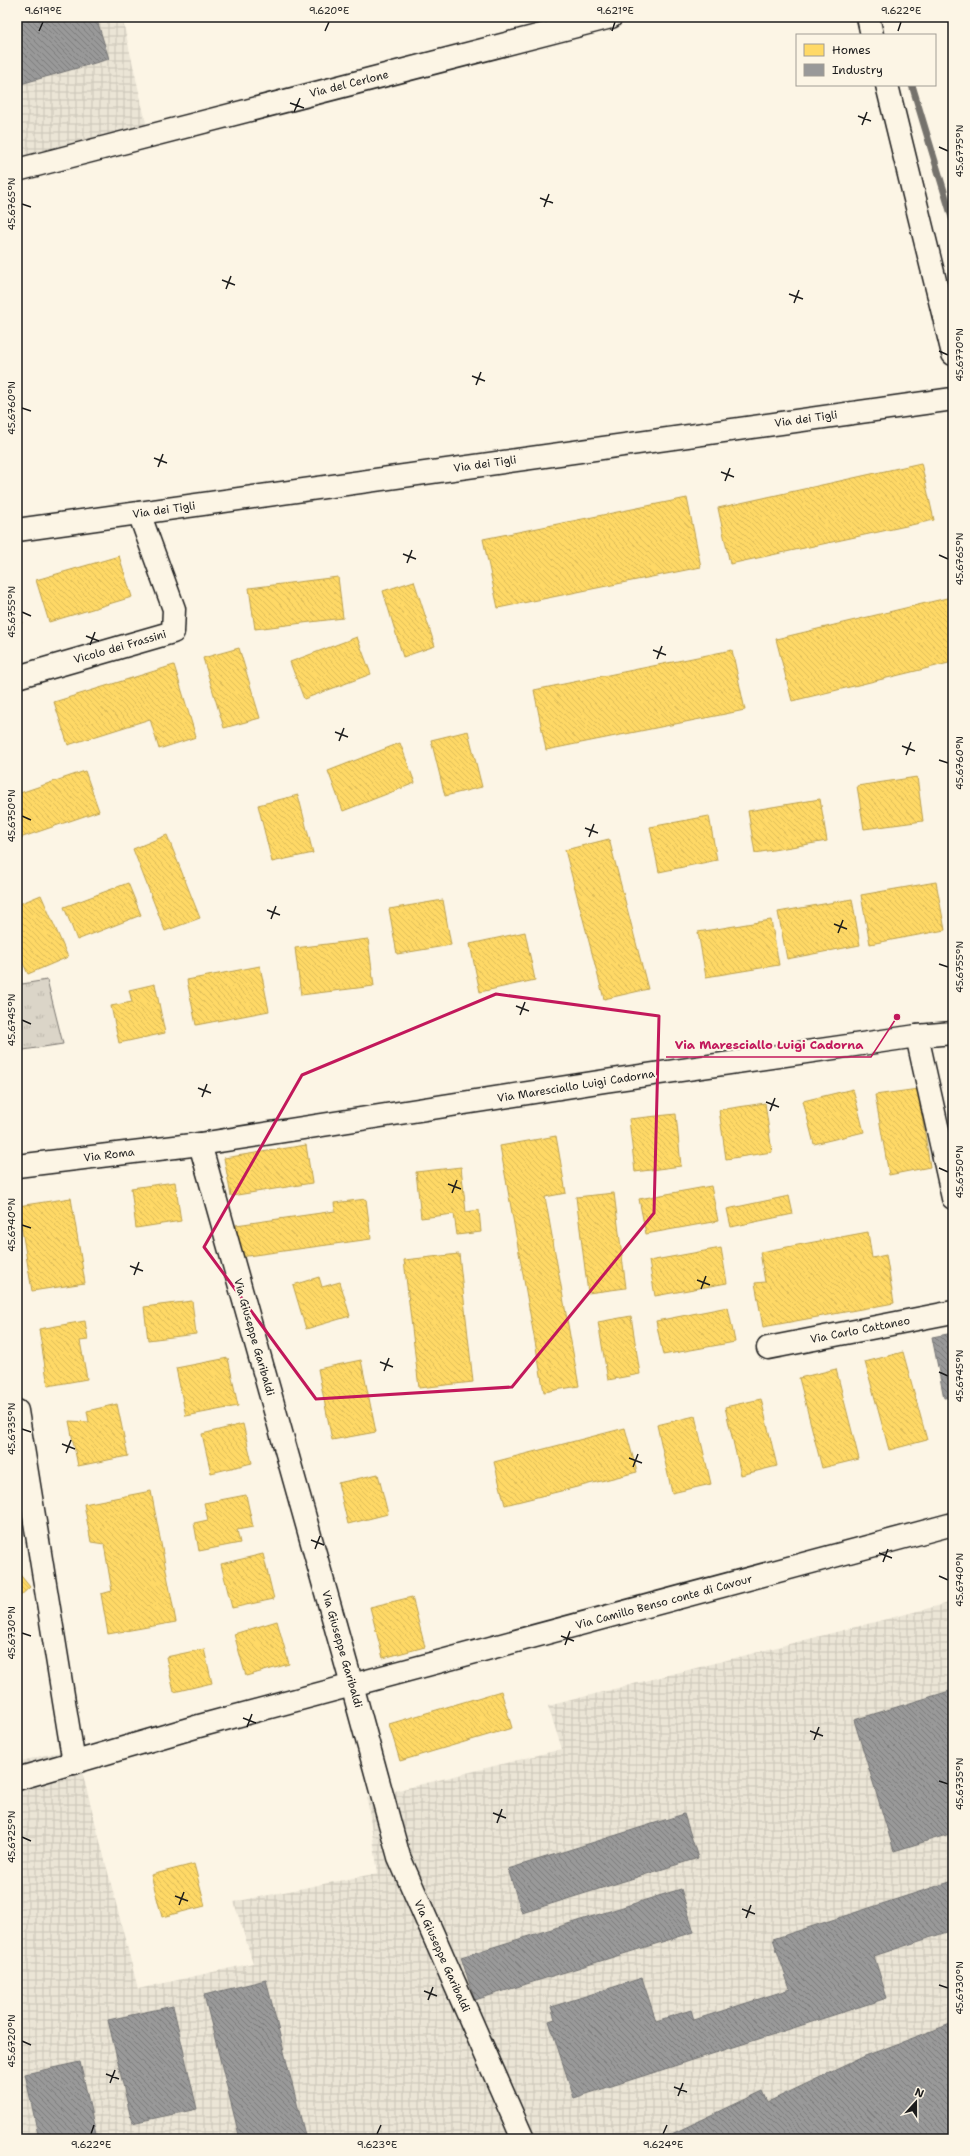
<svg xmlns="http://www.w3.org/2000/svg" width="970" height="2156" viewBox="0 0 970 2156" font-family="'Shantell Sans',sans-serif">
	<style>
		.industrial { fill: url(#industrial-grid) }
		.park { fill: url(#park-tufts); stroke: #7c7872 }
		.homes { fill: url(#homes-back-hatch); stroke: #bba050 }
		.industry { fill: url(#industry-back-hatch); stroke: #747474 }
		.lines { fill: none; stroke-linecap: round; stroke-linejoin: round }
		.stream { stroke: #75726c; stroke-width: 7 }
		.street-casing { stroke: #1c1c1c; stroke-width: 25 }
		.secondary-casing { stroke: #1c1c1c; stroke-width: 25 }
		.street { stroke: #fcf5e5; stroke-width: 22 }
		.secondary { stroke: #fcf5e5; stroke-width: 22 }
		.marked { fill: none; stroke: #c2185b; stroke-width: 3; stroke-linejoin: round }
		.ticks { fill: none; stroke: #1c1c1c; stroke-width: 1.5 }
		.labels { text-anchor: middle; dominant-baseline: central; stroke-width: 4; stroke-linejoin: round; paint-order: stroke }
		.street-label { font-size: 11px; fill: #1c1c1c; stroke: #fcf5e5 }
		.leader { fill: none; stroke: #c2185b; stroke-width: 1.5 }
		.callout-dot { fill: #c2185b; stroke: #fcf5e5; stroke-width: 1.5 }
		.callout-label { font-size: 12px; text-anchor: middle; font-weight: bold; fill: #c2185b; stroke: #fcf5e5; stroke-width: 4; stroke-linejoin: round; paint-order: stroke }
		.neatline { fill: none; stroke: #1c1c1c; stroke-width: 1.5 }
		.ticks-label { font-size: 10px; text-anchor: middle; fill: #1c1c1c }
	</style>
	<defs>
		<pattern id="industrial-grid" width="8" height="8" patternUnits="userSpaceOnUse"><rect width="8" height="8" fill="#ebe5d6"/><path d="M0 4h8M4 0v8" fill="none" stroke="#c9c4b7"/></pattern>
		<pattern id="park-tufts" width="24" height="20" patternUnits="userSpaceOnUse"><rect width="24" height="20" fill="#dbd5c8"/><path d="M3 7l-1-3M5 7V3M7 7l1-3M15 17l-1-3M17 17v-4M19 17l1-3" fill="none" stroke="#bbb6ab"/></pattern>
		<pattern id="homes-back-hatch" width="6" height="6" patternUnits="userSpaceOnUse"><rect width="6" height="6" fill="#ffd966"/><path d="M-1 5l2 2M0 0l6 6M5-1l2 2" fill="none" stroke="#daba58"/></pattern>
		<pattern id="industry-back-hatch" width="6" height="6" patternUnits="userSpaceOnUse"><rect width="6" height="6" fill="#999"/><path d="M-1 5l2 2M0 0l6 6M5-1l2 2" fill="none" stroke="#7c7c7c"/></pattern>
	</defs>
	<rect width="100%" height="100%" fill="#fcf5e5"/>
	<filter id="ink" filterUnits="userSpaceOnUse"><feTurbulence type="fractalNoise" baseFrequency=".025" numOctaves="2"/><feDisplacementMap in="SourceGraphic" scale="8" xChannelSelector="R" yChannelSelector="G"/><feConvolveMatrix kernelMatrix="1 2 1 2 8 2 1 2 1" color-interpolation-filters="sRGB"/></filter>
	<g filter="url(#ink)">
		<!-- industrial -->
		<g class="industrial">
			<path d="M17 17H122L147 127 17 159Z"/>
			<path d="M953 1602V2139H17V1762L76 1748 138 1989 253 1963 234 1902 378 1873 367 1798 562 1749 548 1706Z"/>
		</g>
		<!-- park -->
		<path class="park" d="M17 970 22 984 47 980 63 1044 17 1051Z"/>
		<!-- homes -->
		<g class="homes">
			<path d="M921 463 934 520 730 564 718 508Z"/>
			<path d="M687 498 701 567 498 608 483 539Z"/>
			<path d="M119 556 132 597 49 622 36 580Z"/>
			<path d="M338 577 343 618 255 629 249 588Z"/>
			<path d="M414 581 435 646 403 657 383 591Z"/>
			<path d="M951 597 953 607V662L792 701 776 639Z"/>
			<path d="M17 608 22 623 17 625Z"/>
			<path d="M357 637 371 674 304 699 290 662Z"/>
			<path d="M239 648 260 718 224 728 203 658Z"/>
			<path d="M732 650 745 710 546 750 534 690Z"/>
			<path d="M174 665 196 737 159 749 150 719 68 745 54 702Z"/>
			<path d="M468 731 482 787 445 796 431 740Z"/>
			<path d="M400 743 415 783 343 811 328 771Z"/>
			<path d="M85 771 99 811 17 839V794Z"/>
			<path d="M917 777 923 821 864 829 857 786Z"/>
			<path d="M298 795 313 853 272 862 258 805Z"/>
			<path d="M820 799 827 841 755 853 748 811Z"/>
			<path d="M709 816 717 860 659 872 650 827Z"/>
			<path d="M167 835 200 918 165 931 133 849Z"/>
			<path d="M609 839 648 989 604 999 565 850Z"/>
			<path d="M936 882 945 930 870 944 861 895Z"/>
			<path d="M128 883 141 915 77 940 64 907Z"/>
			<path d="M41 895 68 957 28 974 17 950V905Z"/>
			<path d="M852 899 860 945 787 959 778 912Z"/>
			<path d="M443 900 451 945 397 954 389 909Z"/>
			<path d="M771 920 779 965 706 977 698 932Z"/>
			<path d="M525 932 535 980 480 992 470 944Z"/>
			<path d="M368 939 374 986 301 995 295 948Z"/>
			<path d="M260 966 269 1011 196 1025 187 980Z"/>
			<path d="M155 984 165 1033 119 1043 111 1006 132 1002 129 990Z"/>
			<path d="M853 1089 864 1132 814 1144 803 1101Z"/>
			<path d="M918 1089 930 1167 889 1175 875 1095Z"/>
			<path d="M765 1103 772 1152 726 1159 719 1110Z"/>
			<path d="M676 1114 681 1166 635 1172 629 1119Z"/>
			<path d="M556 1136 566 1193 545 1197 579 1386 544 1392 500 1146Z"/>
			<path d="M306 1145 312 1183 231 1196 224 1158Z"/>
			<path d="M461 1167 466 1212 479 1210 481 1232 457 1235 454 1214 421 1218 416 1172Z"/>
			<path d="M175 1182 181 1221 136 1228 131 1188Z"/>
			<path d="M711 1186 718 1221 646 1234 639 1199Z"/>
			<path d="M614 1193 626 1288 588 1293 576 1197Z"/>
			<path d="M789 1196 793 1214 731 1227 727 1209Z"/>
			<path d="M71 1198 85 1283 32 1291 18 1206Z"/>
			<path d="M366 1199 371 1239 240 1257 236 1225 335 1211 334 1203Z"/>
			<path d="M868 1232 872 1258 886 1255 894 1303 763 1327 755 1283 765 1282 760 1252Z"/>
			<path d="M721 1248 727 1283 655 1296 649 1261Z"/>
			<path d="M459 1254 473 1382 419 1388 404 1260Z"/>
			<path d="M319 1277 322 1287 340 1282 350 1316 306 1329 293 1285Z"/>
			<path d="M192 1301 196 1334 148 1340 144 1307Z"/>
			<path d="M728 1307 735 1342 663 1355 656 1321Z"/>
			<path d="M631 1316 640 1374 608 1380 598 1322Z"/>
			<path d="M85 1321 88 1340 80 1341 87 1379 48 1386 39 1329Z"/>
			<path d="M903 1352 927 1440 889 1450 865 1362Z"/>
			<path d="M228 1358 238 1406 186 1416 176 1368Z"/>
			<path d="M361 1360 376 1432 332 1440 318 1369Z"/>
			<path d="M836 1369 859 1459 822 1468 799 1378Z"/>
			<path d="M761 1399 777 1466 741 1475 725 1407Z"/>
			<path d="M117 1404 128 1456 78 1466 69 1421 89 1422 87 1411Z"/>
			<path d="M695 1416 711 1484 672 1493 657 1425Z"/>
			<path d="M243 1424 252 1463 211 1473 202 1434Z"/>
			<path d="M625 1428 637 1472 505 1505 494 1462Z"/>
			<path d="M378 1474 388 1514 348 1524 338 1483Z"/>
			<path d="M151 1491 176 1622 108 1634 101 1594 112 1591 104 1544 91 1542 84 1504Z"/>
			<path d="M246 1495 253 1527 237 1530 240 1543 199 1551 194 1523 208 1520 204 1503Z"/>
			<path d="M263 1554 274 1599 232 1608 221 1564Z"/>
			<path d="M17 1571 30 1587 17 1599Z"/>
			<path d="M412 1597 425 1647 383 1658 370 1607Z"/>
			<path d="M277 1621 289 1664 246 1676 234 1634Z"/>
			<path d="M204 1649 212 1683 174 1692 166 1657Z"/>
			<path d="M501 1691 512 1728 400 1761 389 1724Z"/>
			<path d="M194 1864 205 1906 162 1917 151 1875Z"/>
		</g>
		<!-- industry -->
		<g class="industry">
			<path d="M17 17H96L109 59 17 85Z"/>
			<path d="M953 1333V1397L944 1398 932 1337Z"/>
			<path d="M953 1690V1833L894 1851 854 1720Z"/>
			<path d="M684 1814 698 1858 522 1913 508 1869Z"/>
			<path d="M953 1881V1930L874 1956 887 1998 574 2098 549 2021 555 2019 551 2007 642 1978 656 2021 691 2010 694 2020 790 1989 773 1939Z"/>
			<path d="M681 1889 694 1932 475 2000 461 1957Z"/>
			<path d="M266 1980 306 2139H240L204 1995Z"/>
			<path d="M173 2006 197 2109 132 2123 108 2020Z"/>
			<path d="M953 2023V2139H661L763 2091 768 2102 865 2056Z"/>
			<path d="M80 2062 97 2139H39L25 2074Z"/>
		</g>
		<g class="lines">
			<!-- stream -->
			<path class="stream" d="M912 85 953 221"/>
			<!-- street casing -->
			<g class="street-casing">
				<g id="street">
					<path d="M868 17 872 35"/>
					<path d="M887 85 953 354"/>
					<path d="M17 530 953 399"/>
					<path d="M17 677 173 632 174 609 139 513"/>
					<path d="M917 1036 953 1198"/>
					<path d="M200 1144 352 1685 399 1857 523 2139"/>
					<path d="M17 1166 200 1144 605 1081 917 1036 953 1033"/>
					<path d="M768 1348 953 1312"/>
					<path d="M17 1411 74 1763"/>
					<path d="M17 1779 199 1726 953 1524"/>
				</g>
			</g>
			<!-- secondary casing -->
			<g class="secondary-casing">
				<path id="secondary" d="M17 170 611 17"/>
			</g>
			<!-- street -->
			<use href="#street" class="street"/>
			<!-- secondary -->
			<use href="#secondary" class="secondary"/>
		</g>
	</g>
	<!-- marked area -->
	<path class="marked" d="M496 994 659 1016 654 1213 512 1387 316 1399 204 1247 302 1075Z"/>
	<!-- ticks -->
	<path class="ticks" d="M39 31 43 22M325 31 329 22M612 31 615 22M898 31 901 22M290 103 304 108M294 112 300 98M858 116 871 121M862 125 867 112M939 147 948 151M540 198 553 203M22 204 31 207M544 207 549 194M222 280 235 285M226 289 231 276M789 294 803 299M794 303 799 290M939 351 948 355M472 376 485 381M476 385 481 372M22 408 31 411M154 458 167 463M158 467 163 454M721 472 734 477M725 481 730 468M403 554 416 559M939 555 948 559M407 563 412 550M22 612 31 616M86 636 99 641M90 645 95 632M653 650 666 655M657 659 662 646M335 732 348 737M339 741 344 728M902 746 915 751M906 755 911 742M939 760 948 763M22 816 31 820M585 828 598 833M589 837 594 824M267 910 280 915M271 919 276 906M834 924 847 929M838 933 843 920M939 964 948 967M516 1006 529 1011M520 1015 525 1002M22 1020 31 1024M198 1088 211 1093M202 1097 207 1084M766 1102 779 1107M770 1111 775 1098M939 1168 948 1172M448 1184 461 1189M452 1193 457 1180M22 1225 31 1228M130 1266 143 1271M134 1275 139 1262M697 1280 710 1285M701 1289 706 1276M380 1362 393 1367M384 1371 389 1358M939 1372 948 1376M22 1429 31 1432M62 1444 75 1449M66 1453 71 1440M629 1458 642 1463M633 1467 638 1454M311 1540 324 1545M315 1549 320 1536M879 1553 892 1558M883 1562 888 1549M939 1576 948 1580M22 1633 31 1636M561 1636 574 1641M565 1645 570 1631M243 1718 256 1723M247 1727 252 1714M810 1731 823 1736M814 1740 819 1727M939 1781 948 1784M493 1813 506 1818M497 1823 502 1809M22 1837 31 1841M175 1896 188 1901M179 1905 184 1892M742 1909 755 1914M746 1918 751 1905M939 1985 948 1988M424 1991 437 1996M428 2000 433 1987M22 2041 31 2045M106 2074 119 2079M110 2083 115 2070M674 2087 687 2092M678 2096 683 2083M91 2134 94 2125M377 2134 381 2125M663 2134 667 2125"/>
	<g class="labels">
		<!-- street labels -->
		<g class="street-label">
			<text transform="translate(349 84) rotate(-14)">Via del Cerlone</text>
			<text transform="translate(806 419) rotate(-8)">Via dei Tigli</text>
			<text transform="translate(485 464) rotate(-8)">Via dei Tigli</text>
			<text transform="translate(164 510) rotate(-8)">Via dei Tigli</text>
			<text transform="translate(120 647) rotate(-16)">Vicolo dei Frassini</text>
			<text transform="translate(576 1086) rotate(-9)">Via Maresciallo Luigi Cadorna</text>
			<text transform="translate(109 1155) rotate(-7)">Via Roma</text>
			<text transform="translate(860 1330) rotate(-11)">Via Carlo Cattaneo</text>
			<text transform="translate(254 1337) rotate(74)">Via Giuseppe Garibaldi</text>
			<text transform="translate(664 1602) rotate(-15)">Via Camillo Benso conte di Cavour</text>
			<text transform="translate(342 1649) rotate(74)">Via Giuseppe Garibaldi</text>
			<text transform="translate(442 1956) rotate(66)">Via Giuseppe Garibaldi</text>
		</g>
	</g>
	<!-- callouts -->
	<path class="leader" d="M897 1017L871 1057H666"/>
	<circle class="callout-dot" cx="897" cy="1017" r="4"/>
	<g class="callout-label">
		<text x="769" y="1049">Via Maresciallo Luigi Cadorna</text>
	</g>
	<!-- margin -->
	<rect width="970" height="2156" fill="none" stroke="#fcf5e5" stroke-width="44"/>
	<!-- legend -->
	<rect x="796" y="34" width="140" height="52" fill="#fcf5e5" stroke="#a29e95"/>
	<rect x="804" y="44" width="20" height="12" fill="#ffd966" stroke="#a29e95"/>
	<text x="832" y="54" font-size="12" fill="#1c1c1c">Homes</text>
	<rect x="804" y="64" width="20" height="12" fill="#999999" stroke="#a29e95"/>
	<text x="832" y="74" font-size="12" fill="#1c1c1c">Industry</text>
	<!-- north arrow -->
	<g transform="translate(916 2102) rotate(21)" stroke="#fcf5e5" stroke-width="3" paint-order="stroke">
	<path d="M0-3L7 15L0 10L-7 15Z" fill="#1c1c1c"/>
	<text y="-6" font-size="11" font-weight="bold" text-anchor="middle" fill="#1c1c1c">N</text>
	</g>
	<rect x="22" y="22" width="926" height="2112" class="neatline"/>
	<g class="ticks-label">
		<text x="43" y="14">9.619°E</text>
		<text x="329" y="14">9.620°E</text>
		<text x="615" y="14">9.621°E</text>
		<text x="901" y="14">9.622°E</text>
		<text transform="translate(959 151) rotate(-90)" y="4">45.6775°N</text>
		<text transform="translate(11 204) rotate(-90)" y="4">45.6765°N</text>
		<text transform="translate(959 355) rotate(-90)" y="4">45.6770°N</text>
		<text transform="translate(11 408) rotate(-90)" y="4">45.6760°N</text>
		<text transform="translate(959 559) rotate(-90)" y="4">45.6765°N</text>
		<text transform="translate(11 612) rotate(-90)" y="4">45.6755°N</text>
		<text transform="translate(959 763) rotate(-90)" y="4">45.6760°N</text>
		<text transform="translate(11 816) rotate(-90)" y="4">45.6750°N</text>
		<text transform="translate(959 967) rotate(-90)" y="4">45.6755°N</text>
		<text transform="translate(11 1020) rotate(-90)" y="4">45.6745°N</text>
		<text transform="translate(959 1172) rotate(-90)" y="4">45.6750°N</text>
		<text transform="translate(11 1225) rotate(-90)" y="4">45.6740°N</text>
		<text transform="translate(959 1376) rotate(-90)" y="4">45.6745°N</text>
		<text transform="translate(11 1429) rotate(-90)" y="4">45.6735°N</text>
		<text transform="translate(959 1580) rotate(-90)" y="4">45.6740°N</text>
		<text transform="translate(11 1633) rotate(-90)" y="4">45.6730°N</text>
		<text transform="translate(959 1784) rotate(-90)" y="4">45.6735°N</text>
		<text transform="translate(11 1837) rotate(-90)" y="4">45.6725°N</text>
		<text transform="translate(959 1988) rotate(-90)" y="4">45.6730°N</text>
		<text transform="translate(11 2041) rotate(-90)" y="4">45.6720°N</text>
		<text x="91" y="2148">9.622°E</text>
		<text x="377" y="2148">9.623°E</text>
		<text x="663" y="2148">9.624°E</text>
	</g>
</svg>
